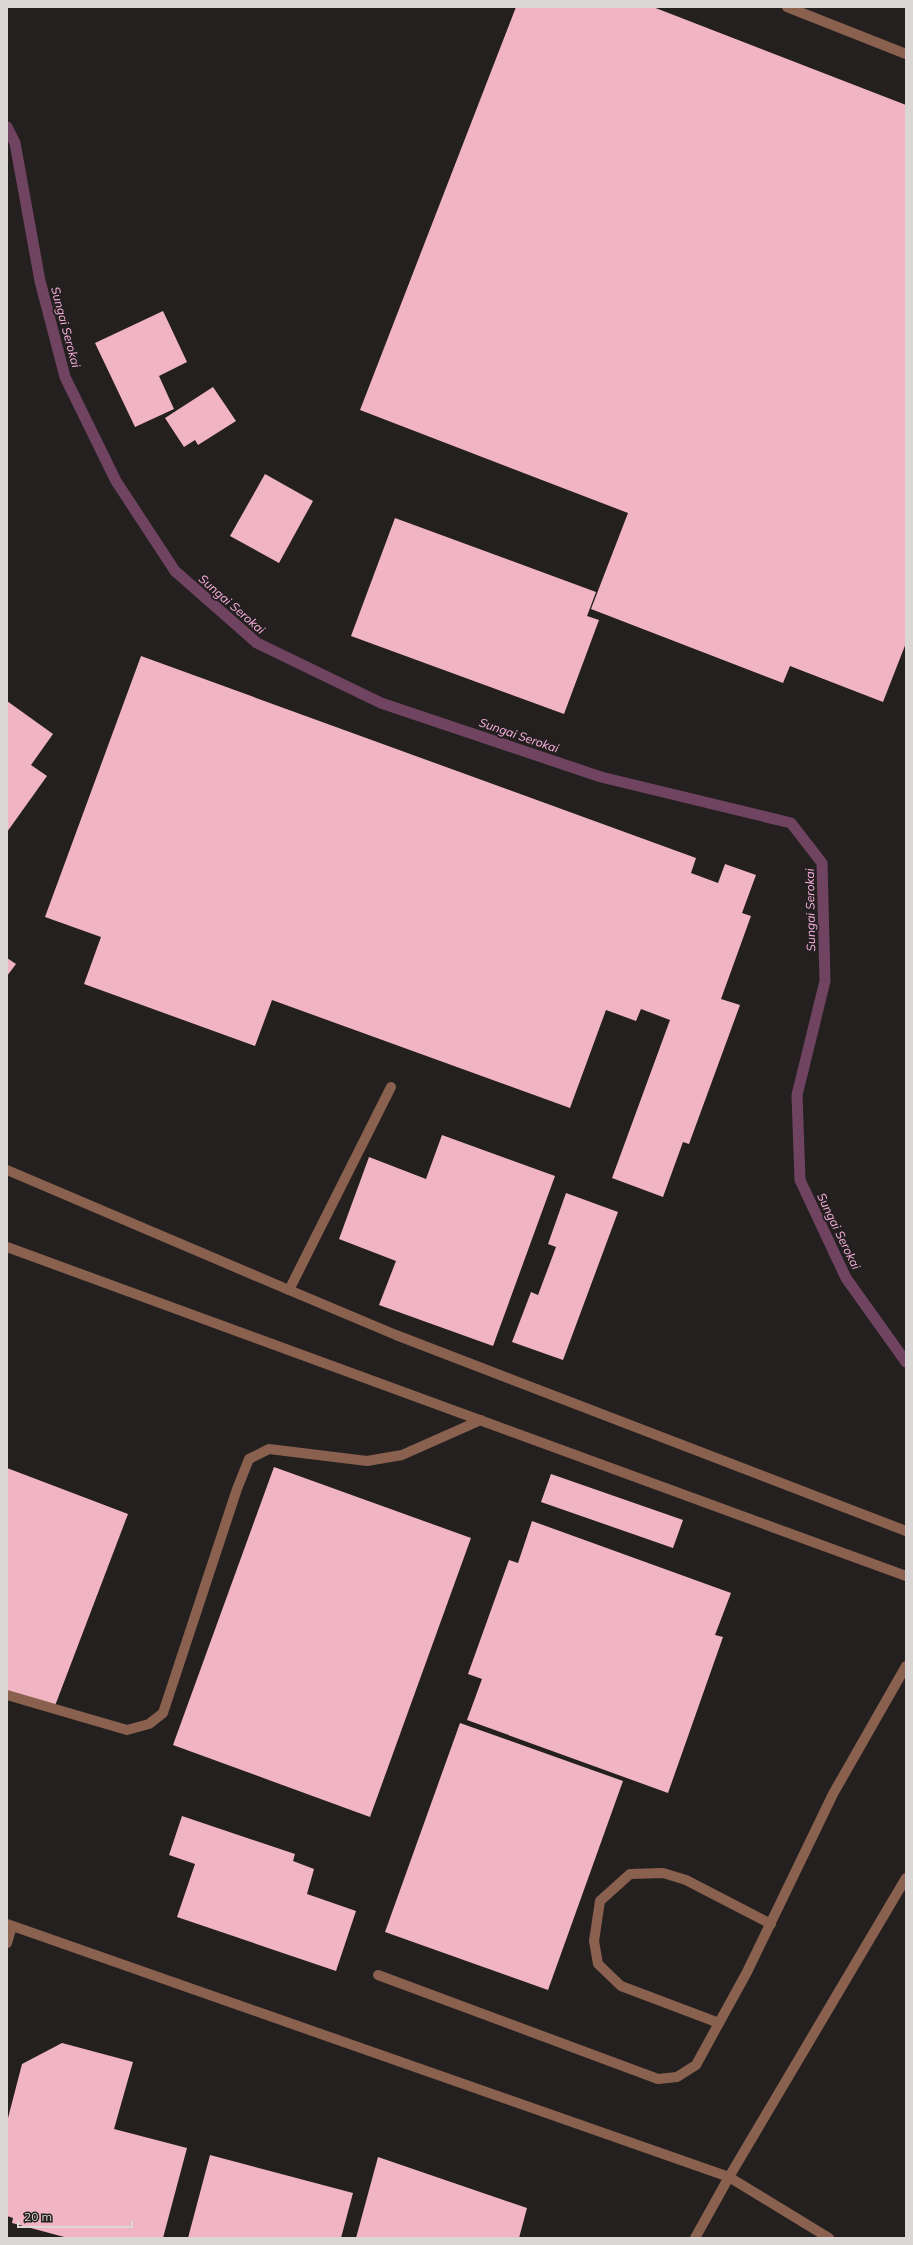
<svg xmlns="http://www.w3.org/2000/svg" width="913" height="2245" viewBox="0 0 913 2245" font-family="Mulish,sans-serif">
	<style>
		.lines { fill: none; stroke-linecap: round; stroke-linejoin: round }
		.stream { stroke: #704461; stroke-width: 11 }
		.building { fill: #f1b4c3 }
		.minor { stroke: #8a614f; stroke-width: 10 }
		.labels { text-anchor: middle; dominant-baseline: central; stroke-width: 4; stroke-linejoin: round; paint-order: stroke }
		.water-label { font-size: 12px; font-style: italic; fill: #feb4e3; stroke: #252020 }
	</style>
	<rect width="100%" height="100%" fill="#252020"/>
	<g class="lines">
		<!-- stream -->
		<path class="stream" d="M7 127 15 143 40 281 65 377 116 481 175 571 257 643 381 703 601 777 791 823 822 863 825 981 797 1095 800 1180 846 1278 906 1362"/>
	</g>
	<!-- building -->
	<g class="building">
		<path d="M516 7H653L906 105V643L883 702 790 666 783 683 591 609 628 513 360 410Z"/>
		<path d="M163 311 187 362 159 376 174 409 135 427 95 343Z"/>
		<path d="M213 387 236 421 198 445 195 440 184 447 165 418Z"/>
		<path d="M265 474 313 501 279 563 230 536Z"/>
		<path d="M395 518 596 592 587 616 599 620 564 714 351 636Z"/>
		<path d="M141 656 696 858 691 873 718 883 725 864 756 875 742 913 751 916 721 999 740 1005 689 1144 683 1142 663 1197 612 1178 670 1020 641 1009 636 1021 606 1010 570 1108 272 1000 255 1046 84 984 101 937 45 917Z"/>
		<path d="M7 701 53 734 31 765 47 776 7 832Z"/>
		<path d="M7 958 16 964 7 976Z"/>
		<path d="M442 1135 555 1176 493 1346 379 1305 396 1261 339 1239 369 1157 426 1179Z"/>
		<path d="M566 1193 618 1212 563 1360 512 1342 531 1292 538 1295 556 1247 548 1244Z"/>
		<path d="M274 1467 471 1538 370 1817 173 1745Z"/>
		<path d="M7 1468 128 1514 53 1711 7 1694Z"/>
		<path d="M551 1474 683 1520 673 1548 541 1502Z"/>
		<path d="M532 1521 731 1593 715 1635 723 1637 668 1793 467 1720 482 1679 468 1674 509 1560 518 1563Z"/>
		<path d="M460 1723 623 1781 548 1990 385 1932Z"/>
		<path d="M182 1816 295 1854 293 1861 314 1869 307 1894 356 1911 336 1971 177 1917 195 1864 169 1855Z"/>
		<path d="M62 2043 133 2062 114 2129 187 2148 163 2238H68L12 2223 13 2218 7 2216V2122L22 2064Z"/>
		<path d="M210 2155 353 2193 341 2238H188Z"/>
		<path d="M378 2157 527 2208 519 2238H356Z"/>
	</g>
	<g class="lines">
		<!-- minor -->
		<g class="minor">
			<path d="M787 7 906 54"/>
			<path d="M391 1087 289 1290 396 1335 906 1531"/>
			<path d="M7 1170 289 1290"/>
			<path d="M7 1247 906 1576"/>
			<path d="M7 1695 127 1730 149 1724 163 1713 237 1489 249 1459 269 1449 367 1461 402 1455 481 1420"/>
			<path d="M7 1924 729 2177 829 2238"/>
			<path d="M7 1943 12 1926"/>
			<path d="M378 1975 658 2079 677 2077 696 2065 747 1972 833 1794 906 1666"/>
			<path d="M719 2023 621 1986 598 1964 594 1941 600 1901 630 1874 663 1873 686 1880 771 1924"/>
			<path d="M695 2238 729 2177 906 1878"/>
		</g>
	</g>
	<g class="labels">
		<!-- water labels -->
		<g class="water-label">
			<text transform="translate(66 327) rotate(75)">Sungai Serokai</text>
			<text transform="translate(232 604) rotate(41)">Sungai Serokai</text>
			<text transform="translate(519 735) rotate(19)">Sungai Serokai</text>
			<text transform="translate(810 910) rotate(-91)">Sungai Serokai</text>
			<text transform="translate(839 1231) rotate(64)">Sungai Serokai</text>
		</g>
	</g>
	<!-- border -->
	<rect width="913" height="2245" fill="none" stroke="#dad7d6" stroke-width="16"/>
	<!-- scale -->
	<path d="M18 2221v6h114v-6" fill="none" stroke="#dad7d6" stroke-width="2"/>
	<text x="24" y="2221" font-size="12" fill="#dad7d6" stroke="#252020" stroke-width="3" paint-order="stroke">20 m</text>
</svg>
